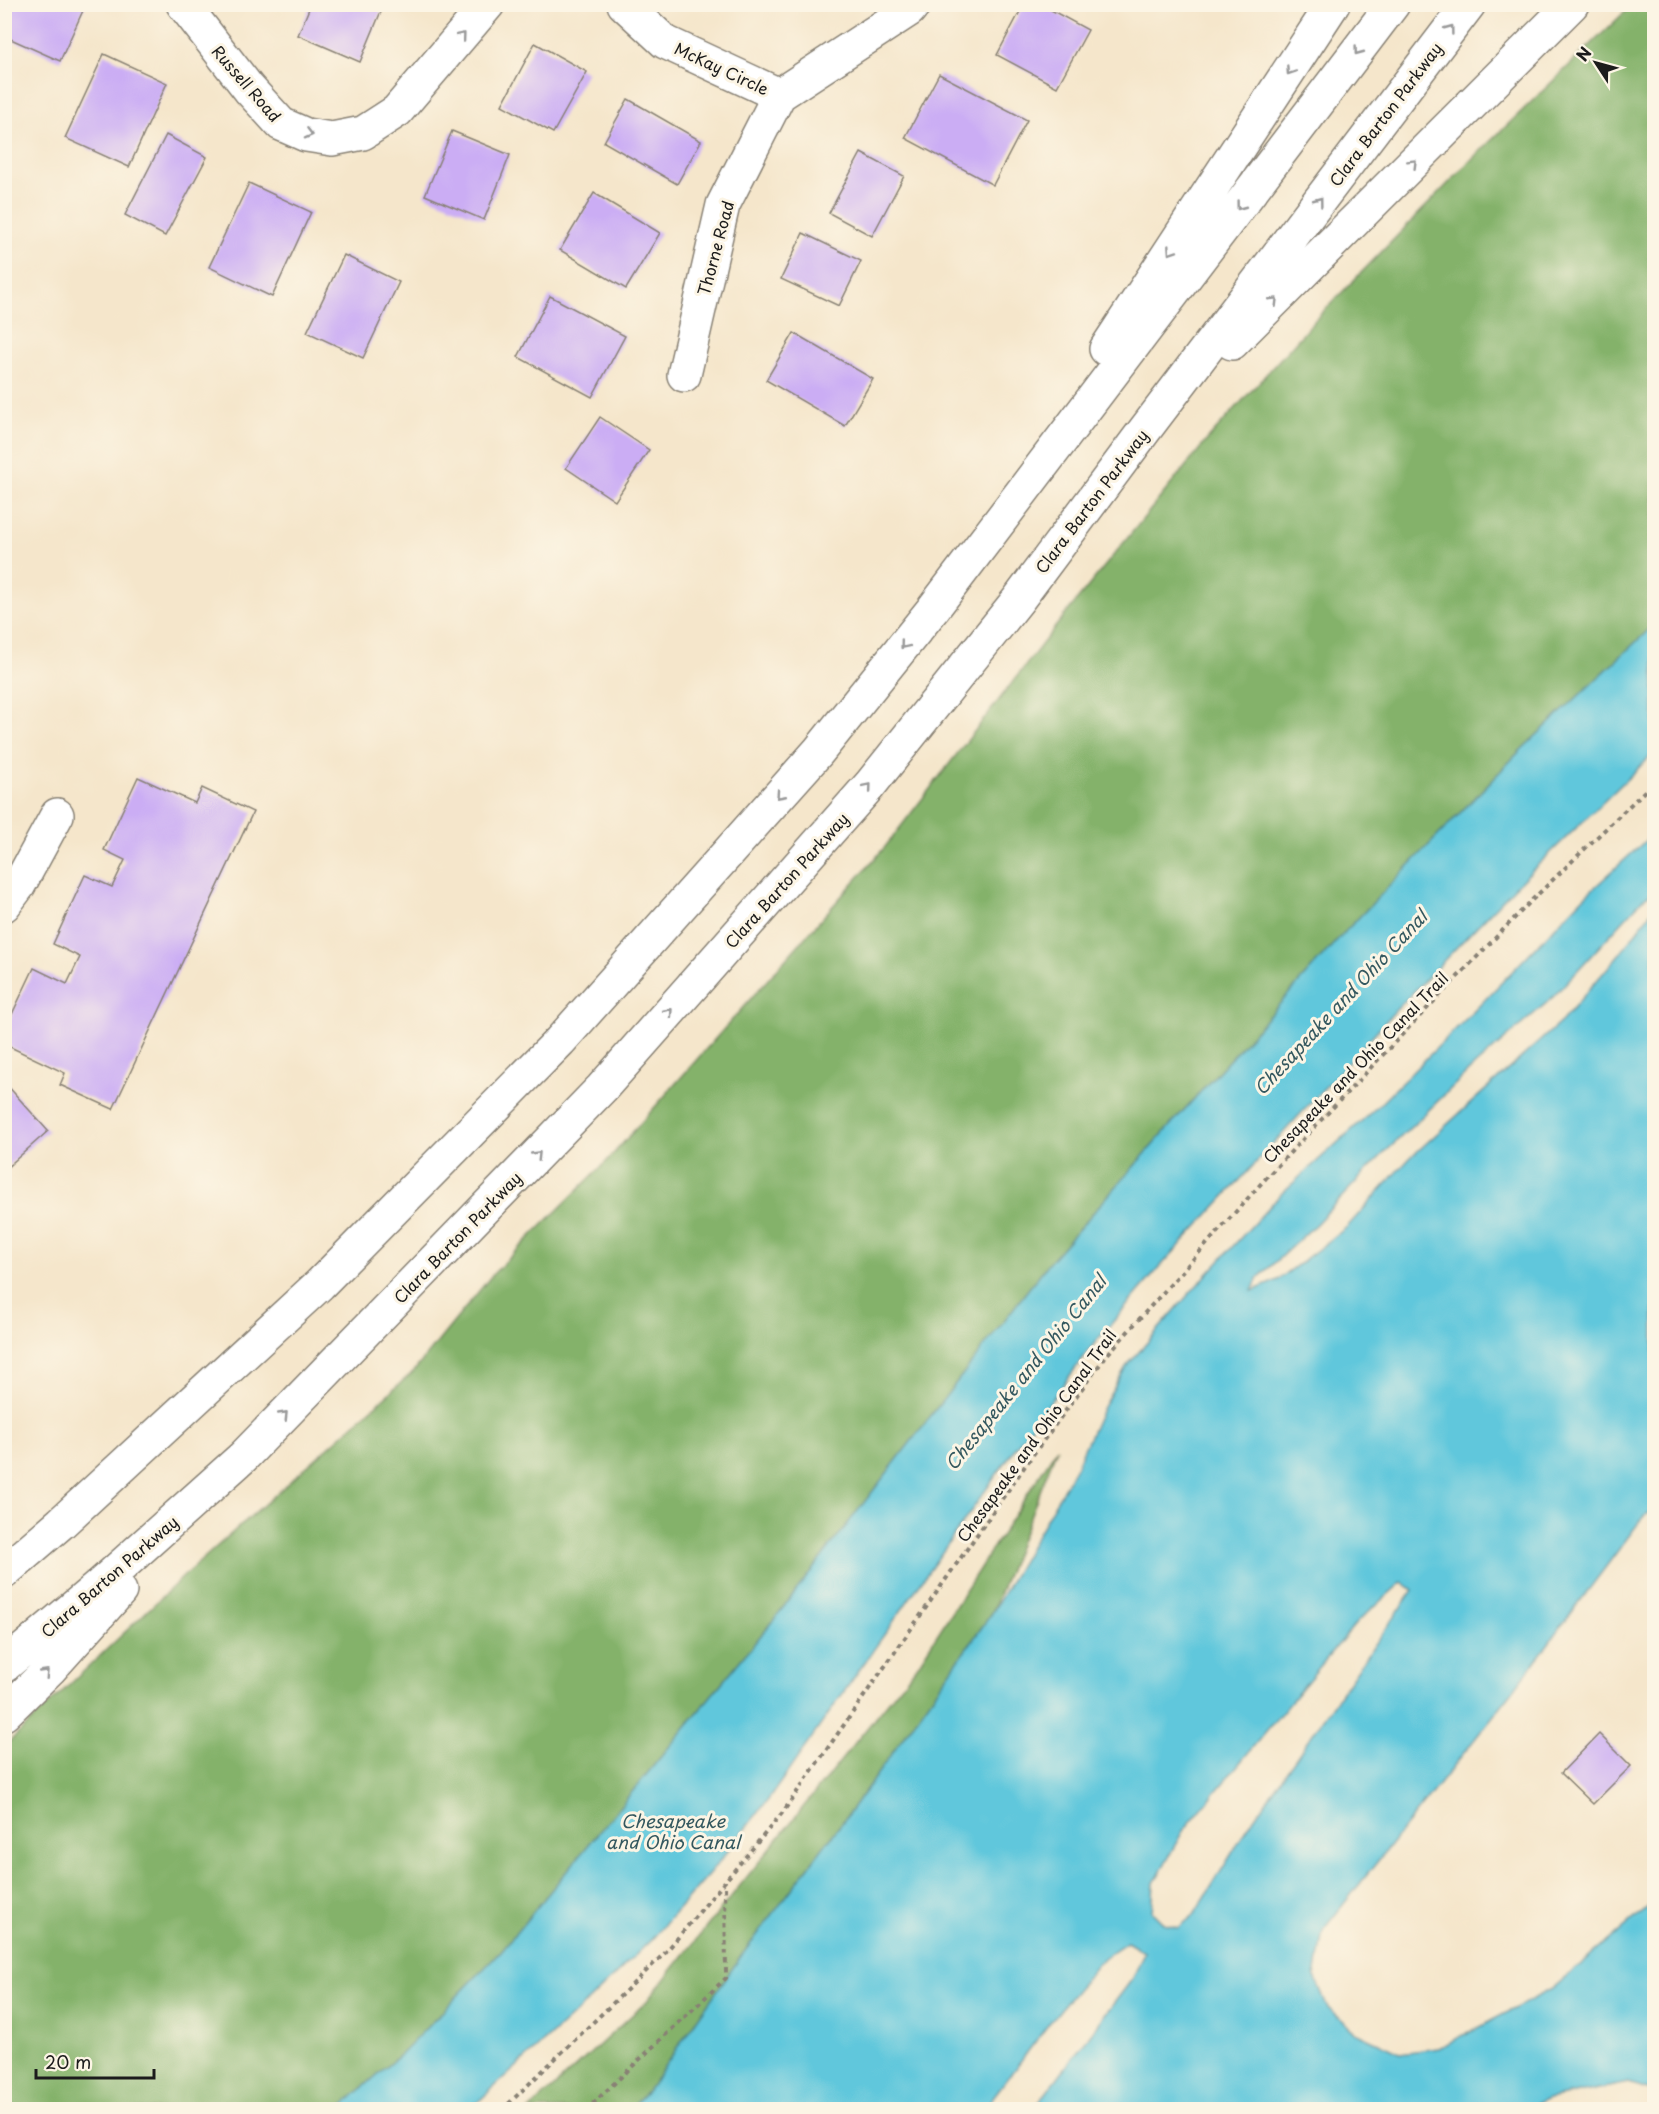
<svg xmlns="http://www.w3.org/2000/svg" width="1659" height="2114" font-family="'Playpen Sans',sans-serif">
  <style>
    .forest { fill: #84b26a; stroke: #506743; stroke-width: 1.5 }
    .water { fill: #60c7dc; stroke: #3e727c; stroke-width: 1.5; fill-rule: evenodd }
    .building { fill: #cbadf4 }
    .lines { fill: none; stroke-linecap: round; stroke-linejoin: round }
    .minor-casing { stroke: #888174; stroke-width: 36 }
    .primary-casing { stroke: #888174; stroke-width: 36 }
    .path { stroke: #888174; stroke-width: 4; stroke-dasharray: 4.5 4.5; stroke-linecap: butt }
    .minor { stroke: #fff; stroke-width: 33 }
    .primary { stroke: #fff; stroke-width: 33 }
    .oneway { stroke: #999 }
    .labels { text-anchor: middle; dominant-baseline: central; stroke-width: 6; stroke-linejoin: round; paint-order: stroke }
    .street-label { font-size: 16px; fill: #1c1c1c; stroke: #fcf5e5 }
    .water-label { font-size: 18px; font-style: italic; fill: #34585f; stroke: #fcf5e5 }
  </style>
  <rect width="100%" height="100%" fill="#fcf5e5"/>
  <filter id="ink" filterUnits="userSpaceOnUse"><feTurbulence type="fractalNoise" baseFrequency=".0167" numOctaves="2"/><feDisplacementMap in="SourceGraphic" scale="12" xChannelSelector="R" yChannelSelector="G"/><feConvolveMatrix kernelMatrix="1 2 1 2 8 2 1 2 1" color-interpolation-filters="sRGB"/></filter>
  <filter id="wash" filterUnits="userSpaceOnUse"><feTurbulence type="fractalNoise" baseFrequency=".008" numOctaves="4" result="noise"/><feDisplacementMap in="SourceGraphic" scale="24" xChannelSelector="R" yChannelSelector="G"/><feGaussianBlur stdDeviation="1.35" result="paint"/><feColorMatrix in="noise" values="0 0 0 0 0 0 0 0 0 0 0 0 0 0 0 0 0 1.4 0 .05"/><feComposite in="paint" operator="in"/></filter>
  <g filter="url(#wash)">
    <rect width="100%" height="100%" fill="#f5e6cb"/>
    <!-- forest -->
    <path class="forest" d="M1632 5H1654V625L1521 750 1339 938 1168 1128 1047 1265 776 1617 502 1950 404 2051 339 2109 5 2110V1746L187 1573 414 1371 492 1275 607 1161 885 847 1056 626 1207 440 1316 319 1473 158Z
      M1057 1448 992 1613 853 1808 739 1959 648 2090 630 2109 529 2110 646 2002 917 1666Z"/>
    <!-- water -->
    <path class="water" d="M1654 625V753L1515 887 1397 1009 1160 1267 1093 1345 1016 1447 768 1800 711 1872 651 1940 580 2009 470 2109H339L404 2051 502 1950 776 1617 1047 1265 1168 1128 1339 938 1521 750Z
      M1654 833V892L1644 898 1552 998 1472 1068 1374 1163 1316 1224 1258 1278 1252 1291 1278 1280 1347 1227 1410 1158 1562 1021 1622 951 1654 908V1509L1643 1517 1513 1691 1323 1930 1315 1977 1328 2008 1355 2032 1400 2053 1439 2048 1552 1989 1654 1902V2091L1629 2083 1548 2099 1524 2110 1034 2109 1133 1978 1144 1952 1127 1942 1103 1958 1051 2021 984 2109H630L648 2090 739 1959 853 1808 992 1613 1076 1467 1103 1407 1126 1367 1189 1294 1281 1194 1378 1106 1475 1010 1584 897ZM1402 1582 1413 1590 1250 1824 1194 1915 1178 1928 1164 1924 1152 1912 1154 1883 1183 1831 1357 1622Z"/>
    <g id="blocks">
      <!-- building -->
      <path class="building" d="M4 4H86L60 61 4 36Z
        M311 4H384L360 62 298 35Z
        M1024 4H1040L1088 30 1057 87 997 55Z
        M535 43 587 72 553 133 502 105Z
        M104 54 167 83 129 167 65 138Z
        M939 74 1027 120 993 185 905 138Z
        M628 99 701 141 677 184 604 142Z
        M452 131 510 155 484 220 425 195Z
        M166 135 207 157 165 236 125 215Z
        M861 153 904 176 872 236 829 213Z
        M249 183 311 212 272 297 209 267Z
        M594 193 660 233 626 289 560 250Z
        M803 233 861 261 839 306 781 279Z
        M344 255 399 282 363 358 307 332Z
        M550 296 625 336 592 397 518 357Z
        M794 333 873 379 845 426 766 380Z
        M600 417 649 450 615 501 566 468Z
        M138 777 195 803 202 788 253 812 113 1109 60 1085 65 1073 4 1044V1031L34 968 67 984 80 957 53 944 85 875 112 887 125 860 104 850Z
        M6 1084 48 1131 4 1170V1085Z
        M1599 1734 1631 1766 1593 1804 1561 1773Z"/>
    </g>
  </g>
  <g filter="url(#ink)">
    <use href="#blocks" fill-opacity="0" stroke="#888174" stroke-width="1.5"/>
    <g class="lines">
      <defs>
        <path id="minor" d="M183 4 249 89 281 124 306 135 332 139 363 133 397 111 488 4
          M624 4 665 42 779 95 909 10 914 4
          M684 375 723 205 779 95
          M4 905 19 885 57 815"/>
        <path id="primary" d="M1232 343 1572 4
          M1106 349 1333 4
          M4 1572 61 1523 320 1284 560 1041 818 752 933 609 1393 4
          M4 1666 100 1585 243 1457 602 1088 870 785 1018 600 1144 431 1469 4
          M4 1714 50 1669 120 1591"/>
      </defs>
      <!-- minor casing -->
      <use href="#minor" class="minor-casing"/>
      <!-- primary casing -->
      <use href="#primary" class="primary-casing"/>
      <!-- path -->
      <path class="path" d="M502 2110 665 1953 783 1812 1032 1456 1106 1356 1267 1177 1415 1021 1532 900 1654 782
        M586 2110 726 1978 725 1881"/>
      <!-- minor -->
      <use href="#minor" class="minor"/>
      <!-- primary -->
      <use href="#primary" class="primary"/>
    </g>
    <!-- one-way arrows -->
    <defs><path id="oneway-chevron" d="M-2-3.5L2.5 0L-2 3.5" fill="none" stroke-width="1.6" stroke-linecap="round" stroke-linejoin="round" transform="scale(1.5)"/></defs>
    <g class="oneway">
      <use href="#oneway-chevron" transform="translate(1450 29) rotate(-53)"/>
      <use href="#oneway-chevron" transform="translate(462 36) rotate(-50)"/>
      <use href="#oneway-chevron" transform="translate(1358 51) rotate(127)"/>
      <use href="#oneway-chevron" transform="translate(1290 71) rotate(124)"/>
      <use href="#oneway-chevron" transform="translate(309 134) rotate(14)"/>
      <use href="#oneway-chevron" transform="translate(1413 163) rotate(-45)"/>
      <use href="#oneway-chevron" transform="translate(1319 201) rotate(-53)"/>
      <use href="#oneway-chevron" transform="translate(1240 206) rotate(127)"/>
      <use href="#oneway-chevron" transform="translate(1171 251) rotate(124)"/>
      <use href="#oneway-chevron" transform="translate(1274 301) rotate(-45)"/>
      <use href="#oneway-chevron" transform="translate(904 645) rotate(129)"/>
      <use href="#oneway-chevron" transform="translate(868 787) rotate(-50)"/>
      <use href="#oneway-chevron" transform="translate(780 795) rotate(132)"/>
      <use href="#oneway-chevron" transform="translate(669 1012) rotate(-48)"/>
      <use href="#oneway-chevron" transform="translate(537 1155) rotate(-46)"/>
      <use href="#oneway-chevron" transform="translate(284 1415) rotate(-46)"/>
      <use href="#oneway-chevron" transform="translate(45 1673) rotate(-46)"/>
    </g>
  </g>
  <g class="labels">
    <!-- street labels -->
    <g class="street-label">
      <text transform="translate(722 68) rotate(25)">McKay Circle</text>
      <text transform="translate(247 83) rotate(49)">Russell Road</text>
      <text transform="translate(1385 114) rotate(-53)">Clara Barton Parkway</text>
      <text transform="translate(715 248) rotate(-75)">Thorne Road</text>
      <text transform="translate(1091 501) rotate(-53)">Clara Barton Parkway</text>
      <text transform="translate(786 880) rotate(-48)">Clara Barton Parkway</text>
      <text transform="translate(1355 1067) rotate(-46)">Chesapeake and Ohio Canal Trail</text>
      <text transform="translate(457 1237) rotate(-46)">Clara Barton Parkway</text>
      <text transform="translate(1036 1435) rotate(-54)">Chesapeake and Ohio Canal Trail</text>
      <text transform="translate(109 1576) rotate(-41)">Clara Barton Parkway</text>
    </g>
    <!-- water labels -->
    <g class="water-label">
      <text transform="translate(1340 1002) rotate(-47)">Chesapeake and Ohio Canal</text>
      <text transform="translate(1025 1372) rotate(-51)">Chesapeake and Ohio Canal</text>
      <text x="673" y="1820">Chesapeake<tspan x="673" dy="21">and Ohio Canal</tspan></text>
    </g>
  </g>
  <!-- margin -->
  <rect width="1659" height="2114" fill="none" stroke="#fcf5e5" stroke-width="24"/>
  <!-- north arrow -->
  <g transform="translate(1596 63) rotate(306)" stroke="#fcf5e5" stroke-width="4.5" paint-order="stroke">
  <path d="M0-4.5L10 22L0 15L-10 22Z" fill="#1c1c1c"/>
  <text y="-9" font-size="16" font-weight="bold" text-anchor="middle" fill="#1c1c1c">N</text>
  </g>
  <!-- scale -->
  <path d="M36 2069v9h118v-9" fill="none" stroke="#1c1c1c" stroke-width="3"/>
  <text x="45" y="2069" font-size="18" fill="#1c1c1c" stroke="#fcf5e5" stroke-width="4.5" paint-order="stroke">20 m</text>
</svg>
